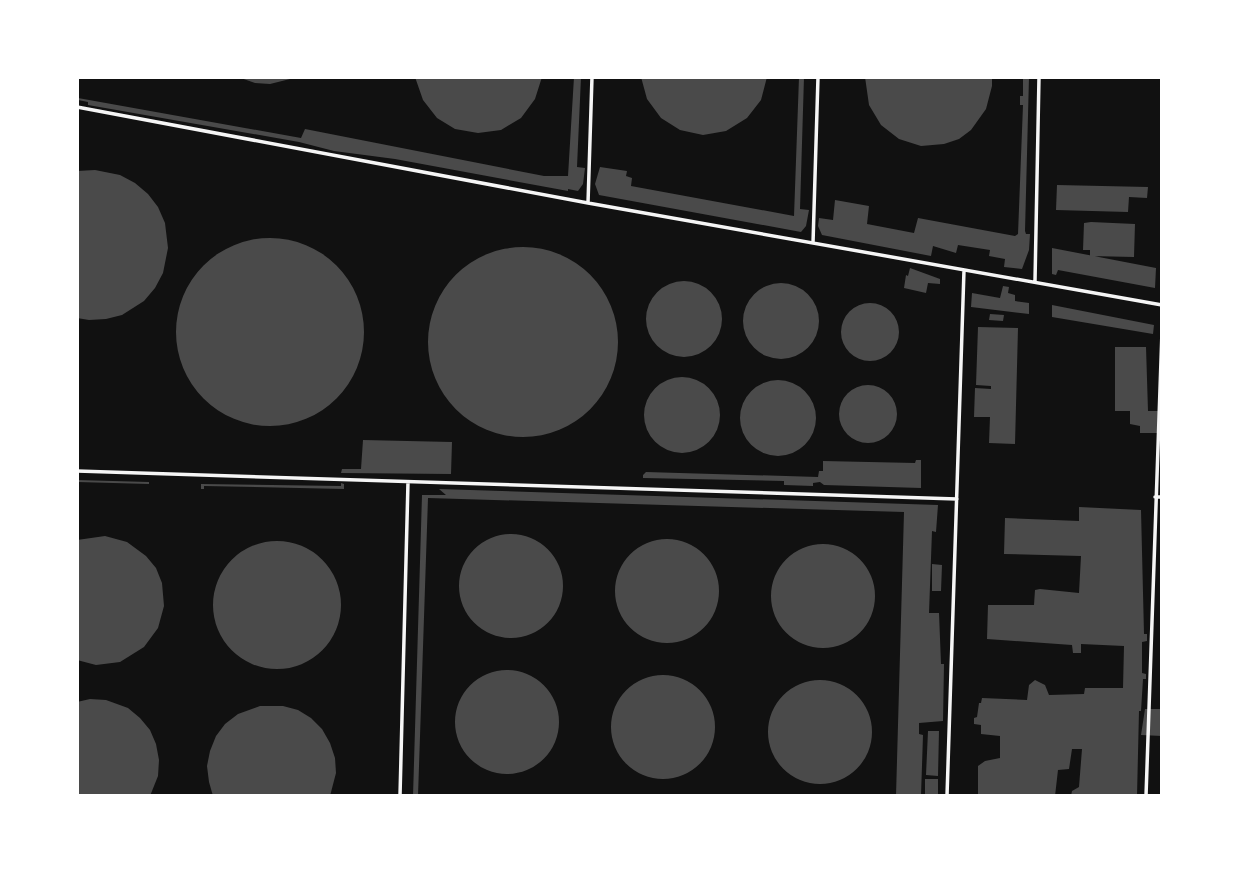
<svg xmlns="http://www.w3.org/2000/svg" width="1239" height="873" font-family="Montserrat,sans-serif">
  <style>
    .building { fill: #4a4a4a }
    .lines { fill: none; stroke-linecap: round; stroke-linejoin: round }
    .service { stroke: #f5f5f5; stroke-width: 3.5 }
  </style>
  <rect width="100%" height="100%" fill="#111"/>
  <!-- building -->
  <path class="building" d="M238 77H298L270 84 255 83Z
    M415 77H542L535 99 521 118 501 130 478 133 455 129 437 118 423 100Z
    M574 77H581L577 167 585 168 583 184 578 191 568 189V191L395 159 334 151 299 142 88 105V102L78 100V98L301 138 305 129 544 176H568Z
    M641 77H767L761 100 747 118 726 131 703 135 680 130 661 118 647 99Z
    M799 77H804L800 209 809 210 806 226 801 232 599 195 595 184 600 167 627 171 626 176 632 178 631 186 794 216Z
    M865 77H992V86L986 109 971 130 959 139 944 144 921 146 899 139 881 125 869 105Z
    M1023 77H1029L1025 231 1026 234H1030L1029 250 1022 269 1004 267 1005 259 989 256 990 250 958 245 956 253 933 246 931 256 822 235 818 226 819 218 833 220 835 200 869 206 867 224 914 233 918 218 1015 236 1018 234 1023 105H1020V96H1023Z
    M95 170 120 175 135 183 148 194 158 207 165 223 168 248 163 273 155 288 144 301 122 315 106 319 89 320 77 318V171Z
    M1057 185 1148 187 1147 198 1129 197 1128 212 1056 210Z
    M1091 222 1135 224 1134 257 1090 256V250H1083L1084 223Z
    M176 332a94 94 0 1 1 188 0a94 94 0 1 1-188 0Z
    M428 342a95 95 0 1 1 190 0a95 95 0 1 1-190 0Z
    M1052 248 1156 268 1155 288 1058 270 1056 275 1052 274Z
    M910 268 940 279V284L928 283 926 293 904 288 906 275 908 276Z
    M646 319a38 38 0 1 1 76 0a38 38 0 1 1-76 0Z
    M743 321a38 38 0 1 1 76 0a38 38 0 1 1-76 0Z
    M1003 286 1009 287 1008 293 1015 295V301L1029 303V314L971 307 972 293 1000 298Z
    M841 332a29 29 0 1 1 58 0a29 29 0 1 1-58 0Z
    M1052 305 1154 325 1153 334 1052 317Z
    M990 314 1004 315 1003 321 989 320Z
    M978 327 1018 328 1015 444 989 443 990 417H974L975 388 991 389V386L976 385Z
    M1115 347H1146L1148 411H1162V433H1140V426L1130 424V411H1115Z
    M644 415a38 38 0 1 1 76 0a38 38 0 1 1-76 0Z
    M740 418a38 38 0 1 1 76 0a38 38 0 1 1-76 0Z
    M839 414a29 29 0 1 1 58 0a29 29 0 1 1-58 0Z
    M363 440 452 442 451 474 341 473 342 469H361Z
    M916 460H921V488L824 485 820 482 813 483V486L784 485V481L643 478V475L646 472 818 477 819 471H823V461L915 463Z
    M77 480 149 482V484L77 482Z
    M341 483 344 484V489L204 486V489H201V484L341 486Z
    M439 489 938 505 936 532 932 531 929 613H939L941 664H944L943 721 919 723V734L923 735 921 796H896L904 512 428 498 418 796H413L422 495H446Z
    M1079 507 1141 510 1144 634H1147V641L1142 642V673L1146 674V679H1143L1141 711H1139L1137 796H1071L1072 791 1079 787 1082 749H1072L1069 769 1058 770 1055 796H978V766L985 761 1000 758V736L981 734V725L974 724V718L977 717 979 703H981L982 698 1027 700 1029 685 1035 680 1045 685 1049 695 1084 694 1085 688H1123L1124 646 1081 644V653H1073L1072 645 987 639 988 605H1034L1035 590 1040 589 1079 593 1081 556 1004 554 1005 518 1079 521Z
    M459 586a52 52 0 1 1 104 0a52 52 0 1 1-104 0Z
    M105 536 127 542 146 556 156 568 162 583 164 606 158 628 144 647 120 662 96 665 77 660V540Z
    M615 591a52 52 0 1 1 104 0a52 52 0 1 1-104 0Z
    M213 605a64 64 0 1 1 128 0a64 64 0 1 1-128 0Z
    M771 596a52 52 0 1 1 104 0a52 52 0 1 1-104 0Z
    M932 564 942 565 941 591H932Z
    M455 722a52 52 0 1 1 104 0a52 52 0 1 1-104 0Z
    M611 727a52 52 0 1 1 104 0a52 52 0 1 1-104 0Z
    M768 732a52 52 0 1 1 104 0a52 52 0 1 1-104 0Z
    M90 699 106 700 128 708 140 718 150 730 156 744 159 760 158 776 150 796H77V702Z
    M260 706H283L298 710 311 718 322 729 330 743 335 758 336 773 330 796H213L209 782 207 766 210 751 216 736 225 724 238 714Z
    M1145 709H1162V736L1141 735Z
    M928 731H939L938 776 926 775Z
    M925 779H938V796H925Z"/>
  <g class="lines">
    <!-- service -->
    <path class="service" d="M77 107 588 203 1162 305
      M588 203 592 77
      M813 243 818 77
      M1035 281 1039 77
      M77 471 957 499
      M1155 497H1162
      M400 796 408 482
      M947 796 964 270
      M1146 796 1162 331"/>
  </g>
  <!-- border -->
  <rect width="1239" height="873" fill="none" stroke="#ffffff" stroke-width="158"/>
</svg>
